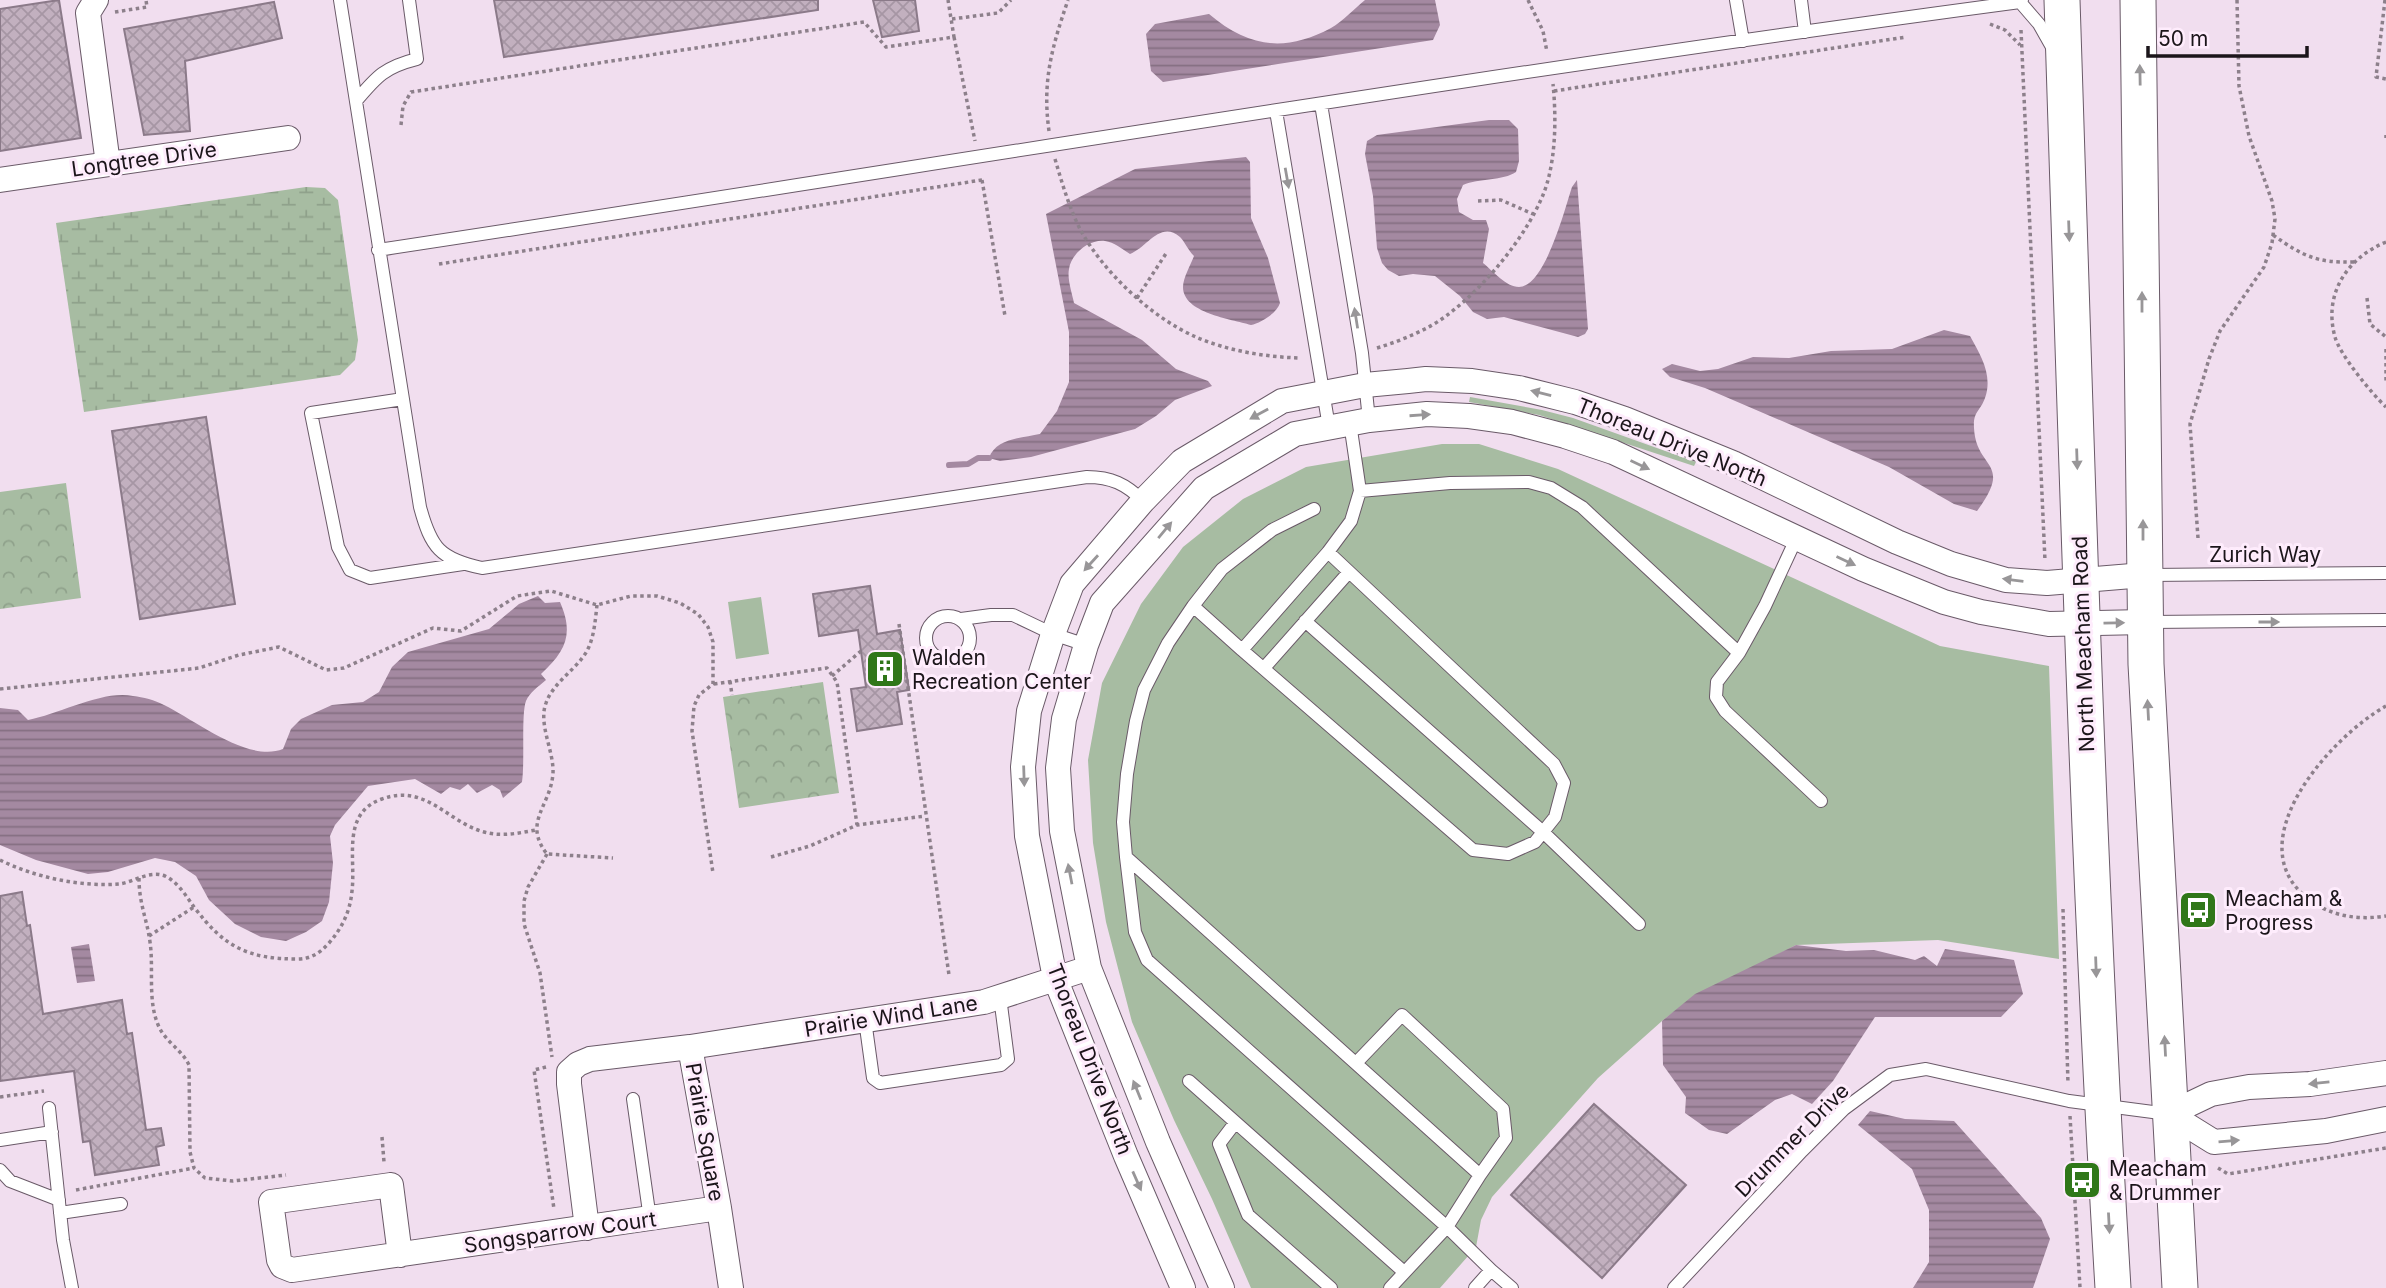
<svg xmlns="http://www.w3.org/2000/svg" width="2386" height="1288" font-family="Inter,sans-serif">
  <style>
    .green { fill: #a7bca2 }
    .wetland { fill: url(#wetland-marsh) }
    .park { fill: url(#park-crowns) }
    .water { fill: url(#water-rules) }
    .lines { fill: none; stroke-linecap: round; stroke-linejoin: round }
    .stream { stroke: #a489a1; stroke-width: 6 }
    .building { fill: url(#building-cross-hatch); stroke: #8b7a89; stroke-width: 2 }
    .service-casing { stroke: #6a5a68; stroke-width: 14 }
    .minor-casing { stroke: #6a5a68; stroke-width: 26 }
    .secondary-casing { stroke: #6a5a68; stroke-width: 37 }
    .path { stroke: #8d808b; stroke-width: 3.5; stroke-dasharray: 3.5 3.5; stroke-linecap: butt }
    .service { stroke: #fff; stroke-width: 12 }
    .minor { stroke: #fff; stroke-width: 24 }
    .secondary { stroke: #fff; stroke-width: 35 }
    .oneway { fill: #989698 }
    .labels { text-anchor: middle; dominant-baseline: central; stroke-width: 6; stroke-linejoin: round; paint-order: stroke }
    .street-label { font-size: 21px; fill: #1b151a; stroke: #feecfc }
    .poi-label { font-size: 21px; fill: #1b151a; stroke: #feecfc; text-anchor: start }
  </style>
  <defs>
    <pattern id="wetland-marsh" width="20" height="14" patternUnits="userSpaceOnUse" patternTransform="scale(1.75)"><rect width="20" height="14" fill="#a7bca2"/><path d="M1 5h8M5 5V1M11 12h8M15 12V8" fill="none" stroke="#8fa18b"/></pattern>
    <pattern id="park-crowns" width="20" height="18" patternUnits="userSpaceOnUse" patternTransform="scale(1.75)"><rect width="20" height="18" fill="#a7bca2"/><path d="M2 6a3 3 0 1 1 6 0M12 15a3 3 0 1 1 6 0" fill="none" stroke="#8fa18b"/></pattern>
    <pattern id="water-rules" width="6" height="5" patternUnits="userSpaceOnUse" patternTransform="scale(1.75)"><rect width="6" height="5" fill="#a489a1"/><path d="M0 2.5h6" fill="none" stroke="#856f82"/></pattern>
    <pattern id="building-cross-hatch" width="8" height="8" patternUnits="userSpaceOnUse" patternTransform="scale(1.75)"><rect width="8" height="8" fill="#c2b0bf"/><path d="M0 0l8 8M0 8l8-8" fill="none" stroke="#a696a4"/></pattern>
  </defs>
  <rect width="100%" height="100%" fill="#f1deef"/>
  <!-- green -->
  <path class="green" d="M1470 397 1542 410 1573 418 1696 462 1694 466 1539 415 1469 402Z
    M1442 444H1479L1558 469 1940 646 2049 666 2059 959 1938 940 1796 945 1688 1001 1662 1021 1598 1078 1492 1197 1481 1220 1476 1247 1440 1288H1251L1212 1199 1174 1120 1132 1022 1106 922 1093 843 1088 760 1102 683 1141 604 1183 547 1243 499 1306 467Z
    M761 597 769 654 736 659 728 602Z"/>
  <!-- wetland -->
  <path class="wetland" d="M306 187 325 188 338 200 358 340 355 360 340 375 84 412 56 223Z"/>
  <!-- park -->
  <path class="park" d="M66 483 81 598 0 609V492Z
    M823 682 839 793 739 808 723 697Z"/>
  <!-- water -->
  <path class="water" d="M1365 0H1435L1440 25 1433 40 1163 82 1151 71 1146 34 1155 24 1209 14C1248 47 1284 53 1331 28 1343 21 1354 9 1365 0Z
    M1489 120H1509L1518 129 1519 161 1516 172C1503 181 1479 178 1463 185L1457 199 1459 212 1473 220H1486L1489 229 1483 263C1493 271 1506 287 1519 287 1545 287 1565 208 1572 187L1577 180 1588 329 1585 334 1578 337 1504 317 1487 319 1473 312 1460 296 1435 276 1413 274 1399 276 1388 270 1382 263 1377 248 1373 196 1365 154 1367 141 1377 135Z
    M1246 157 1250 162 1251 218 1268 258 1280 303C1277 313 1261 323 1251 325 1231 319 1183 313 1183 287 1183 278 1191 264 1194 256 1188 250 1185 242 1180 237 1160 220 1147 248 1130 254 1122 249 1114 242 1105 241 1089 239 1071 254 1069 269 1067 279 1072 293 1074 303L1142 340 1176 369 1208 381 1212 386 1175 400 1156 416 1135 429 1031 457 1000 461 989 458C996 438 1022 438 1040 434L1057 411 1069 382V332L1046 214 1135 169Z
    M1944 330 1970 336C1981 356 1993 375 1985 398 1980 412 1973 411 1974 428 1976 470 2014 461 1977 511L1954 504 1889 467 1705 388 1670 377 1662 369 1672 364 1700 371 1718 369 1753 357 1789 358 1831 351 1892 349Z
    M538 596 545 603 560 602C574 634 566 651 541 674L546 680C538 687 530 692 526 701 521 714 525 762 522 782L503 798 500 790 492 785 477 793 468 784 460 790 450 787 441 794 415 779 368 786 335 825 330 836 333 863 329 902 322 921 306 932 286 941 261 937 235 924 209 900 196 876 175 862 155 858 108 872 88 874 36 860 0 845V708L18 710 28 720C60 714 102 690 133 696 143 697 155 700 164 705 195 720 248 763 283 749L291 729 301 719 332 705 363 702 379 692 392 667 408 652 489 629 519 604Z
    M89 944 95 981 77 983 71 947Z
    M1796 945 1846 951 1874 950 1915 960 1924 956 1937 966 1945 949 2014 960 2023 994 2001 1017H1875L1833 1081 1812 1104 1792 1094 1775 1100 1727 1134 1709 1130 1685 1113 1686 1097 1663 1065 1662 1021 1695 994Z
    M1870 1111 1905 1119 1954 1121 2041 1218 2050 1239 2033 1288H1913L1929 1262V1210L1912 1169 1858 1125Z"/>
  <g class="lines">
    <!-- stream -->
    <path class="stream" d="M949 465 968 464 978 458H989"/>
  </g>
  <!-- building -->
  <path class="building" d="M59 0 81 138 0 151V9Z
    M494 0H818V10L504 57Z
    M873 0H915L919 31 882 37Z
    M274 2 282 38 185 61 190 131 144 135 124 29Z
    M206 417 235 604 140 619 112 431Z
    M870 586 877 634 900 630 909 690 897 692 902 724 857 731 851 689 866 687 858 630 819 636 813 594Z
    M22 892 27 926 30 925 43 1014 122 1000 127 1034 132 1033 146 1130 161 1128 164 1145 156 1147 159 1165 95 1175 90 1141 83 1142 74 1071 0 1081V896Z
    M1594 1104 1686 1185 1602 1278 1511 1195Z"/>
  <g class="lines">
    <defs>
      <path id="service" d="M340 0 420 507C431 548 440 559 482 568L1087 477C1111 477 1126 484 1143 501
        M1736 0 1743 41
        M1801 0 1805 32
        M2020 2 2039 24 2052 47
        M356 101C377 76 385 67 417 59L409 0
        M1321 104 1362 353 1369 420
        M1276 111 1329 427
        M378 250C925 167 1471 75 2020 2L2022 0
        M403 399 311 413 338 547 350 570 370 578 463 564
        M1360 491 1450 483 1529 482 1551 488 1582 507 1739 653 1717 682 1716 697 1725 711 1821 801
        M1314 509 1272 530 1222 569 1193 606 1242 650 1328 552 1351 521 1360 491 1350 423
        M2148 575 2386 573
        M1193 606 1168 643 1144 690 1136 721 1127 774 1123 822 1126 857 1135 932 1147 960 1447 1227 1491 1270
        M926 638a22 22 0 1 1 44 0a22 22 0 1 1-44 0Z
        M961 619 991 615H1013L1053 634 1086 645
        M1305 621 1543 832 1639 924
        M2149 622 2386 620
        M1242 650 1473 850 1508 854 1535 842 1555 817 1564 783 1554 764 1328 552
        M1739 653 1765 606 1797 537
        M1264 668 1349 572
        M1126 857 1480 1175 1447 1227 1390 1288
        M865 1020 873 1078 880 1083 1001 1065 1008 1059 1000 997
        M1356 1063 1402 1015 1503 1109 1506 1138 1480 1175
        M1189 1081 1404 1272
        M633 1099 650 1219
        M49 1108 63 1240 72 1288
        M1235 1123 1219 1144 1248 1215 1331 1288
        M0 1140 52 1132
        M0 1170 10 1181 59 1200
        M60 1213 121 1204
        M1475 1288 1491 1270 1512 1288
        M1674 1288 1802 1151 1844 1109 1890 1075 1926 1069 2069 1101 2168 1114"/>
      <path id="minor" d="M96 0 88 13 108 164
        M0 180 288 138
        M690 1047 719 1208 731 1288
        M2169 1114 2214 1142 2326 1131 2386 1119
        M2169 1114 2211 1094 2249 1087 2310 1084 2386 1073
        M587 1228 569 1084V1072L578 1064 590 1059 690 1047 984 1002 1089 968
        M400 1255 391 1185 271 1202 279 1260 282 1266 292 1270 719 1208
        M1183 1288 1126 1156 1055 978 1027 836 1023 767 1029 711 1053 634 1072 584 1143 501 1182 461 1282 401 1365 385 1408 381 1426 379 1472 381 1519 388 1575 402 1625 419 1733 463 1897 542 1951 564 2006 580 2047 583 2144 575
        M1222 1288 1158 1142 1089 968 1062 831 1058 768 1064 719 1086 645 1102 603 1204 488 1295 434 1369 420 1427 414 1469 416 1512 422 1565 436 1613 452 1863 569 1944 602 1981 612 2049 624 2145 622"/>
      <path id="secondary" d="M2062 0C2076 429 2087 859 2113 1288
        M2138 0 2146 664 2180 1288"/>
    </defs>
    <!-- service casing -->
    <use href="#service" class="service-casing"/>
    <!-- minor casing -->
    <use href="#minor" class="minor-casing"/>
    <!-- secondary casing -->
    <use href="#secondary" class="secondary-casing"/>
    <!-- path -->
    <path class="path" d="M1528 0 1543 31 1547 52
      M2385 0 2376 77 2386 79
      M115 12 147 7 146 0
      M952 19 998 13 1011 0
      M1990 24 2005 30 2020 45
      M2021 30 2045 561
      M954 37 975 141
      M1554 91 1906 37
      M401 125 403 106 411 92 864 22 886 47 954 37 948 0
      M1049 131C1042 81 1052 47 1068 0
      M2386 135V138
      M1055 159C1062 183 1069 207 1080 229 1103 272 1152 318 1196 337 1228 351 1266 357 1300 358
      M982 180 1005 316
      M1478 201 1501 200 1533 214
      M2273 235C2303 256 2316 263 2354 262
      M2386 242C2347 258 2323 294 2335 337 2340 355 2372 394 2386 407
      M439 264 982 180
      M1137 298 1167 252
      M2367 298 2370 324 2386 337
      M1377 348C1394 343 1411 336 1427 328 1473 304 1535 230 1548 180 1556 150 1556 114 1553 84
      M2386 349V384
      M2198 538 2190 424 2209 359 2220 331 2264 267 2272 243 2275 219 2272 201 2249 136 2239 86 2237 0
      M597 605C595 622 594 643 583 657 572 672 552 685 546 703 538 724 554 751 553 773 551 806 522 822 547 854L613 858
      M899 624 949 975
      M832 676 861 651
      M730 681 732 695
      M714 684 827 668 837 682 857 825
      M0 689 199 668 239 655 279 647 326 670 344 668 433 628 461 631 517 596 551 591 597 605 631 596H657L680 603 698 614 708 627 713 642V684L699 695 694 706 692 731 713 873
      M2386 706C2329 738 2231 848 2314 903 2335 917 2361 920 2386 916
      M547 854 528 887 524 901V924L540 973 552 1057
      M771 857 810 846 857 825 925 816
      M0 860C34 877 80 887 119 884 134 882 149 870 165 876 178 882 186 896 194 907 224 947 248 959 297 959 311 959 320 953 329 943 342 928 350 912 352 891 356 858 341 813 382 799 426 783 447 822 484 832 502 837 519 833 536 830
      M139 878C139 904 147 919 150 942 154 969 147 1001 159 1027 166 1042 182 1050 189 1065L190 1152 194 1168 205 1178 233 1181 286 1175
      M2063 909 2068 1084
      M149 936 194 907
      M546 1067 534 1070 554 1209
      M0 1097 44 1091
      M2070 1116 2080 1288
      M382 1137 384 1162
      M2218 1168 2228 1174 2386 1148
      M76 1190 194 1168"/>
    <!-- service -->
    <use href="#service" class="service"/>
    <!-- minor -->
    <use href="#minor" class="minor"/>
    <!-- secondary -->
    <use href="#secondary" class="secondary"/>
  </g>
  <!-- one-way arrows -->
  <defs><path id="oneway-solid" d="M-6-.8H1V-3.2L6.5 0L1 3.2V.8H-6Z" transform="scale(1.75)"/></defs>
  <g class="oneway">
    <use href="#oneway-solid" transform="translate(2140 75) rotate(-91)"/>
    <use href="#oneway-solid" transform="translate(1287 178) rotate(80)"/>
    <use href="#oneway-solid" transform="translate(2069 231) rotate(88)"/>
    <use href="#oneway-solid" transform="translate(2142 302) rotate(-90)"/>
    <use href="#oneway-solid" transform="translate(1356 318) rotate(-99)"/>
    <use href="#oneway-solid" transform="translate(1541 393) rotate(-166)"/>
    <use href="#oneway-solid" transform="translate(1259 414) rotate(151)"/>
    <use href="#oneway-solid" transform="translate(1420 415) rotate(-4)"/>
    <use href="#oneway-solid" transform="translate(2077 459) rotate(88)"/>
    <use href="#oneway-solid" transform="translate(1640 465) rotate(25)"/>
    <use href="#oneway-solid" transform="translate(1165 530) rotate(-50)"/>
    <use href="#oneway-solid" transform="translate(2143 530) rotate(-90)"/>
    <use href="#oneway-solid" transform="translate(1846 561) rotate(25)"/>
    <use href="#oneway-solid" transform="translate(1091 563) rotate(132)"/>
    <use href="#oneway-solid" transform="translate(2013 580) rotate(-173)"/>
    <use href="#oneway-solid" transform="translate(2269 622)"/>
    <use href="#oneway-solid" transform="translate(2114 623) rotate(-1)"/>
    <use href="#oneway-solid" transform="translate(2148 710) rotate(-93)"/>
    <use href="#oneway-solid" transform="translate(1024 776) rotate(88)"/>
    <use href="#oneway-solid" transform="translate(1070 874) rotate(-101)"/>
    <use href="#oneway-solid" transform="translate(2096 967) rotate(88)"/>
    <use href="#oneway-solid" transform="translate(2165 1046) rotate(-93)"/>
    <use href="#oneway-solid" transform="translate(2319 1083) rotate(174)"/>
    <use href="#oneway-solid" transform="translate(1137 1090) rotate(-112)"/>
    <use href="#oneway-solid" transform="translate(2229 1141) rotate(-5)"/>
    <use href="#oneway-solid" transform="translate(1137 1181) rotate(66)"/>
    <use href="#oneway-solid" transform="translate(2109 1223) rotate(87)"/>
  </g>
  <!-- icons -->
  <defs>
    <symbol id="building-square" viewBox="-11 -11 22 22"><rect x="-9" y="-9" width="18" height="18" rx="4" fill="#307719" stroke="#feecfc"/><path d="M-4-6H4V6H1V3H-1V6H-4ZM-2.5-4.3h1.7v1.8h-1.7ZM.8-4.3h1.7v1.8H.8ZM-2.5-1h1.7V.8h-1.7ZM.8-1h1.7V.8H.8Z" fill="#fff"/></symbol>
    <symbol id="bus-square" viewBox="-11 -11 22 22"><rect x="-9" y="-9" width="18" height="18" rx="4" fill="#307719" stroke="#feecfc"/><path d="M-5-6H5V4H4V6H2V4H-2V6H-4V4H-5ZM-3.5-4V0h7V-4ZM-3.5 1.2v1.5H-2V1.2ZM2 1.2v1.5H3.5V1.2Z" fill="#fff"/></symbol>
  </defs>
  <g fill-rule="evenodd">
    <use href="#building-square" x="863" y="647" width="44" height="44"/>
    <use href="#bus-square" x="2176" y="888" width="44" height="44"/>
    <use href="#bus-square" x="2060" y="1158" width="44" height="44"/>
  </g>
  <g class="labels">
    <!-- street labels -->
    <g class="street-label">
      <text transform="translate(144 159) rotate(-8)">Longtree Drive</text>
      <text transform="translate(1672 442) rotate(22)">Thoreau Drive North</text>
      <text x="2265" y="554">Zurich Way</text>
      <text transform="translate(2083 644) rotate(-92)">North Meacham Road</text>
      <text transform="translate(891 1016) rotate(-9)">Prairie Wind Lane</text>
      <text transform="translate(1090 1059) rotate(69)">Thoreau Drive North</text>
      <text transform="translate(705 1132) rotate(80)">Prairie Square</text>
      <text transform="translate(1792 1140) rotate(-45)">Drummer Drive</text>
      <text transform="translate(560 1232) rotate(-8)">Songsparrow Court</text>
    </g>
    <!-- poi labels -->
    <g class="poi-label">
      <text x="912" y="657">Walden<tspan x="912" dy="24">Recreation Center</tspan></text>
      <text x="2225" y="898">Meacham &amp;<tspan x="2225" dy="24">Progress</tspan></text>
      <text x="2109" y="1168">Meacham<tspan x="2109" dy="24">&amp; Drummer</tspan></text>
    </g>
  </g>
  <!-- scale -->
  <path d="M2148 46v10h159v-10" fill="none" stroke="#1b151a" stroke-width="3.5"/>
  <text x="2158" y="46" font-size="21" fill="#1b151a" stroke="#feecfc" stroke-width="5" paint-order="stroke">50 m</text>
</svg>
